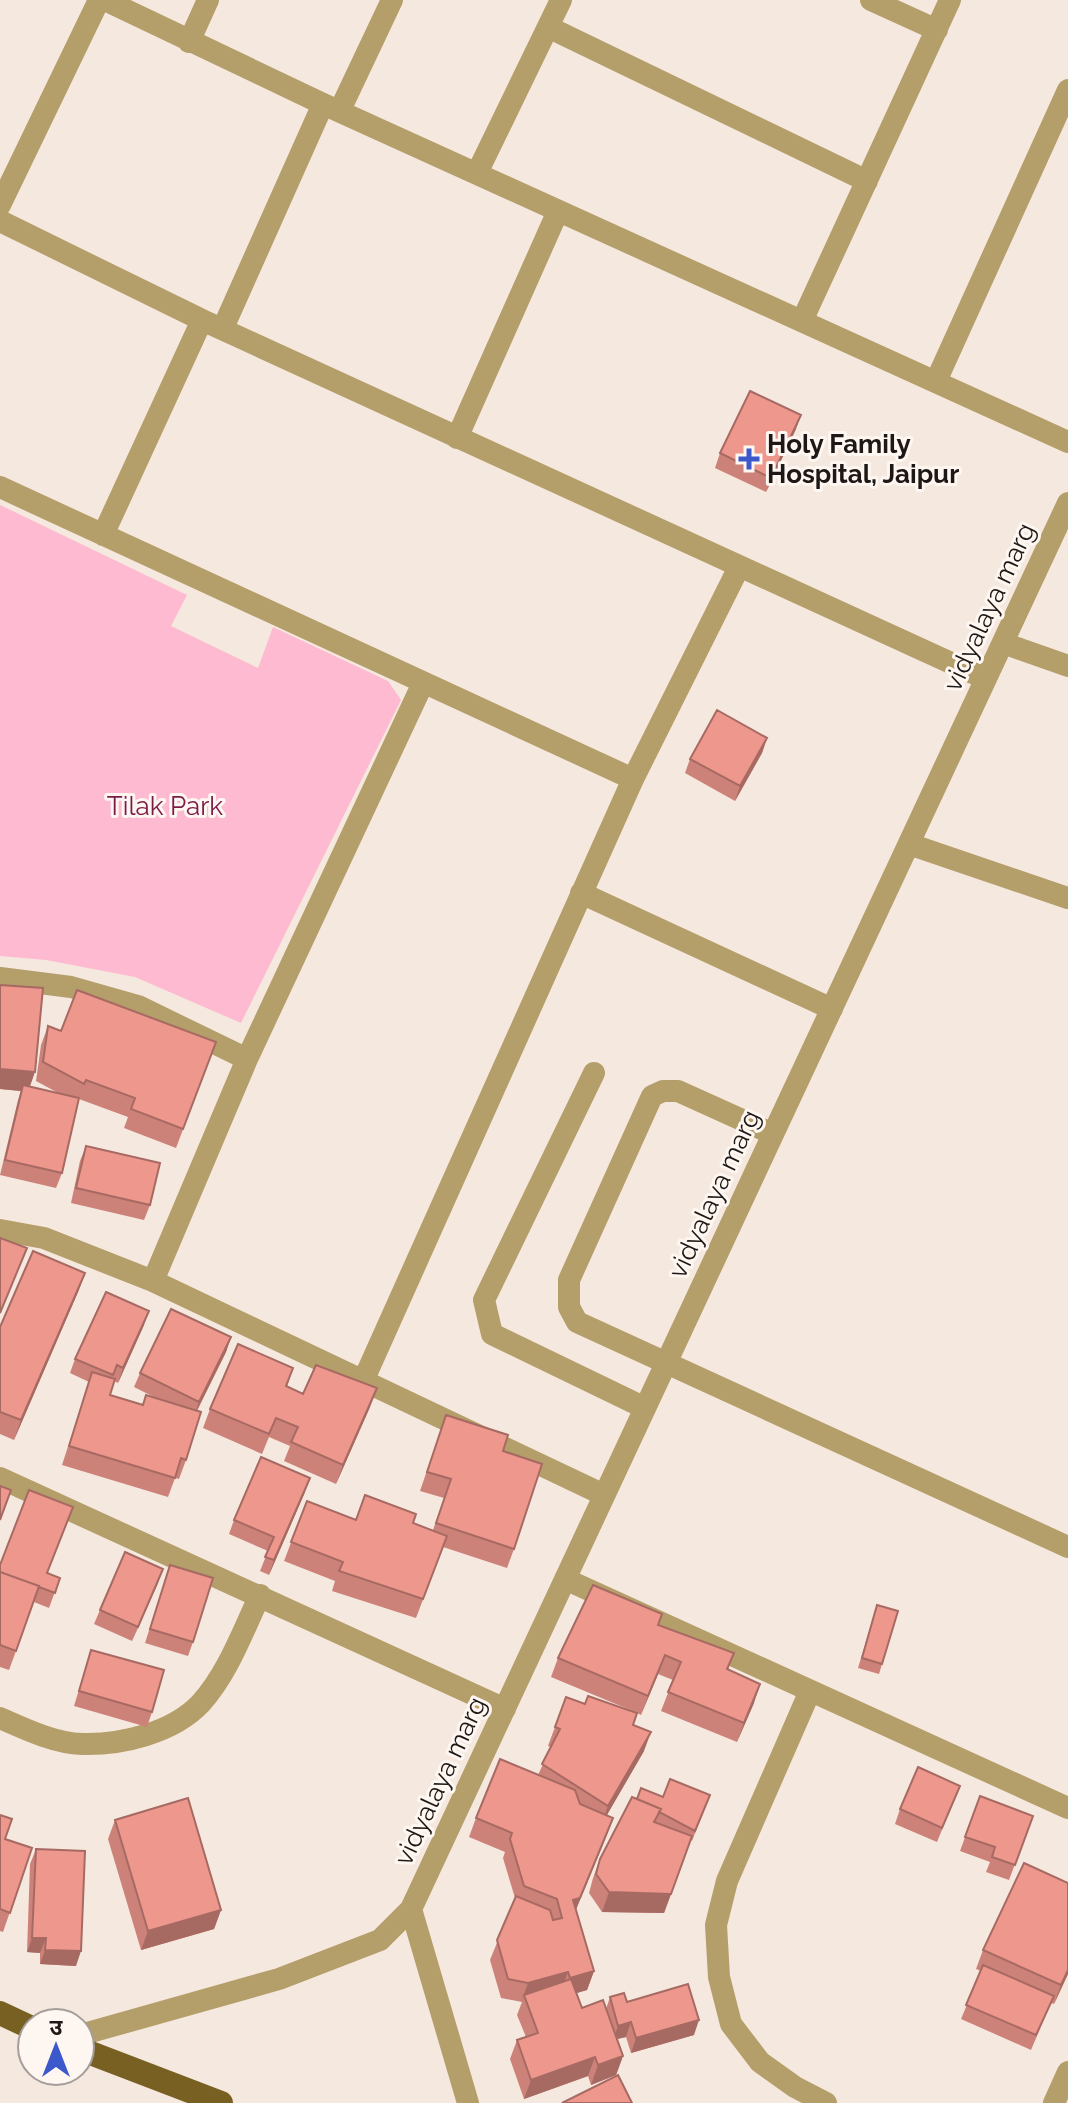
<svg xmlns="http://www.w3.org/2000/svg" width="1068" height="2103" font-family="Raleway,'Noto Sans Devanagari',sans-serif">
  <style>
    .green { fill: #fdbad0 }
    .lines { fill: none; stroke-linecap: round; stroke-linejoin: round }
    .minor { stroke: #b49e69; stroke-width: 22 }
    .major { stroke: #785f22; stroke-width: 24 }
    .wall { fill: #cd8279 }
    .shaded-wall { fill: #a76a63 }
    .building { fill: #ee978d; stroke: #a76a63; stroke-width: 2 }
    .poi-dot { fill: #3c59cb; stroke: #fef6f1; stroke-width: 3 }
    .labels { text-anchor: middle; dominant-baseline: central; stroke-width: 6; stroke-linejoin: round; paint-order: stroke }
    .poi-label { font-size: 26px; font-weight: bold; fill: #1d1815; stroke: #fef6f1; text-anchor: start }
    .street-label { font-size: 26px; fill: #1d1815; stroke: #fef6f1 }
    .park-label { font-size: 26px; fill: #7b1a47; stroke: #fef6f1 }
  </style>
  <rect width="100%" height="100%" fill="#f5e8df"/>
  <!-- green -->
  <path class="green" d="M0 505 187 595 171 626 258 668 273 627 388 681 401 700 241 1023 135 977 46 960 0 956Z"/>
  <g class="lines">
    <!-- minor -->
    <path class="minor" d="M105 0 323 104 1068 442
      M871 0 937 30
      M548 27 867 181
      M189 42 208 0
      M340 110 392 0
      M478 171 561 0
      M0 205 99 0
      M0 221 202 320 986 679
      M802 321 950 0
      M223 328 323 104
      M937 379 1068 90
      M457 438 558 211
      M0 487 633 779
      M103 535 202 320
      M1003 643 1068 666
      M909 844 1068 898
      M581 893 832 1009
      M0 978 71 987 138 1006 247 1059
      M594 1073 484 1300 492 1334 645 1408
      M773 1134 678 1091H663L652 1096 569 1280V1307L577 1322 1068 1547
      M0 1230 44 1238 153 1281 604 1495
      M153 1281 247 1059 423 683
      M364 1379 633 779 739 567
      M0 1478 505 1709
      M565 1579 1068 1808
      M810 1691 727 1881 716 1925 719 1977 731 2024 760 2062 795 2087 826 2103
      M0 1718C25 1729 54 1743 82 1744 121 1745 173 1733 201 1703 228 1673 243 1631 260 1595
      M411 1909 468 2103
      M80 2035 279 1979 380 1940 411 1909 1068 503
      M1054 2103 1068 2072"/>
    <!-- major -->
    <path class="major" d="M0 2013 32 2028
      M80 2049 221 2103"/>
  </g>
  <!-- wall -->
  <path class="wall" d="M796 429 766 492 715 468 720 453Z
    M767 738 762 753 735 801 685 773 690 759Z
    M0 985 30 1087 60 1094 36 1081 41 1045 48 1026 61 1031 216 1042 176 1148 124 1128 128 1117 79 1099 62 1173 56 1188 0 1175 18 1100 21 1091 0 1089Z
    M86 1146 150 1205 144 1220 71 1203 80 1161Z
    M85 1273 78 1292 14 1440 0 1434V1327Z
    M144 1325 118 1383 114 1381 110 1395 143 1405 156 1398 134 1387 140 1373 231 1337 226 1352 197 1411 186 1460 179 1479 175 1478 168 1497 62 1465 89 1382 70 1373 75 1359Z
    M293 1368 287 1387 303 1394 370 1407 336 1484 284 1461 290 1446 269 1437 262 1454 203 1428 210 1409Z
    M446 1415 503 1451 514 1549 507 1568 443 1547 416 1618 332 1591 335 1581 284 1561 307 1501 356 1520 433 1530 444 1498 420 1491Z
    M305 1492 269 1575 260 1571 268 1551 229 1534 234 1520Z
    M0 1565 47 1574 60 1578 49 1608 34 1602 9 1670 0 1667Z
    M170 1565 193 1642 188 1656 145 1643Z
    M158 1583 132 1641 94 1624 100 1610Z
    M877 1605 882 1664 879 1674 858 1668Z
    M658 1625 734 1653 728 1670 754 1703 737 1742 661 1711 673 1680 658 1674 641 1715 637 1713 633 1725 644 1751 607 1815 606 1837 576 1909 594 1971 587 1990 577 1993 582 2008 606 2009 610 1997 627 2002 694 2035 631 2053 626 2037 617 2039 623 2056 616 2075 591 2085 588 2076 524 2099 510 2059 517 2040 526 2037 517 2015 522 2002 501 1998 490 1960 515 1898 503 1858 505 1852 469 1837 476 1818 538 1775 551 1747 548 1746 566 1697 585 1704 635 1712 551 1677 558 1658Z
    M91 1650 152 1712 147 1727 74 1706Z
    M960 1786 937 1842 895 1824 900 1809Z
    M710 1795 692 1841 691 1840 664 1913 602 1912 589 1893 593 1878 600 1859 637 1799Z
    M980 1796 1033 1816 1009 1880 986 1872 990 1862 960 1851Z
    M0 1815 5 1839 32 1848 3 1932 0 1931Z
    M115 1820 221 1910 214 1929 141 1950 108 1839Z
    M36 1849 76 1966 40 1964V1953L27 1952 30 1864Z
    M1068 1883V1974L1054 2004 1051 2003 1031 2050 961 2019 981 1971 976 1969 983 1950Z"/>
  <!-- shaded-wall -->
  <path class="shaded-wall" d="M801 415 796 429 766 492 771 478Z
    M767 738 762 753 735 801 740 786Z
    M0 1069 35 1072 28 1092 23 1085 21 1091 0 1089Z
    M85 1273 78 1292 14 1440 21 1420Z
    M149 1311 144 1325 118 1383 123 1368Z
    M231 1337 226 1352 194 1416 199 1402Z
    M377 1388 370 1407 336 1484 343 1465Z
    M310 1478 305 1492 269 1575 274 1560Z
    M163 1569 158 1583 132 1641 138 1627Z
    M665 1655 658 1674 641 1715 648 1696Z
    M760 1684 754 1703 737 1742 744 1723Z
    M651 1732 644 1751 601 1825 608 1806Z
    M613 1818 606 1837 573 1917V1900Z
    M609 1892 671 1894 664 1913 602 1912Z
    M221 1910 214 1929 141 1950 148 1931Z
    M32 1938H46L40 1953 27 1952Z
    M45 1950 81 1951 76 1966 40 1964Z
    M1068 1970V1974L1054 2004 1061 1985Z
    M594 1971 587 1990 563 1997 570 1978Z
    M568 1972 561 1991 524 1995 521 2002 528 1983Z
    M699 2020 694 2035 631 2053 636 2038Z
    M631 2022 626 2037 613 2040 618 2026Z
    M623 2056 616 2075 591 2085 598 2065Z
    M595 2057 588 2076 524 2099 531 2080Z"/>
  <!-- building -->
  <path class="building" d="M750 391 801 415 771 478 720 453Z
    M717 710 767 738 740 786 690 759Z
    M0 985 43 988 35 1072 0 1069Z
    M77 990 216 1042 183 1129 131 1109 135 1098 86 1080 84 1084 43 1062 48 1026 61 1031Z
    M23 1085 79 1098 62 1173 5 1160Z
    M86 1146 160 1163 150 1205 76 1188Z
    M0 1238 27 1248 0 1313Z
    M33 1251 85 1273 21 1420 0 1412V1327Z
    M106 1292 149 1311 123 1368 117 1365 113 1375 75 1359Z
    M171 1309 231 1337 199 1402 140 1373Z
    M238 1344 293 1368 286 1386 303 1394 316 1365 377 1388 343 1465 291 1442 298 1427 276 1418 269 1434 210 1409Z
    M92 1372 115 1379 110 1395 143 1405 146 1395 201 1412 186 1460 181 1458 175 1478 69 1446Z
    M446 1415 508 1435 503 1451 542 1464 514 1549 436 1523 451 1479 427 1472Z
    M261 1457 310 1478 274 1560 265 1557 274 1537 234 1520Z
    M0 1486 11 1490 0 1520Z
    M29 1490 73 1507 47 1573 60 1578 55 1593 39 1587V1586L0 1572V1565Z
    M365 1495 416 1514 413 1523 447 1536 423 1599 339 1571 343 1562 291 1542 307 1501 356 1520Z
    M125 1552 163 1569 138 1627 100 1610Z
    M170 1565 213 1578 193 1642 150 1629Z
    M0 1572 39 1586 16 1651 0 1645Z
    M593 1585 662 1614 658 1625 734 1653 727 1669 760 1684 744 1723 668 1692 681 1662 665 1655 648 1696 558 1658Z
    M877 1605 898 1611 882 1664 862 1658Z
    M91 1650 164 1670 152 1712 79 1691Z
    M588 1696 637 1713 633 1725 651 1732 608 1806 542 1764 560 1729 555 1727 566 1697 585 1704Z
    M500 1759 575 1790 580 1804 613 1818 580 1898 573 1900 594 1971 570 1978 568 1972 528 1983 508 1979 497 1940 516 1896 550 1910 553 1920 562 1918 557 1899 524 1886 510 1839 512 1833 476 1818Z
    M918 1767 960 1786 942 1828 900 1809Z
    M670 1779 710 1795 695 1831 659 1812 661 1809 637 1799 641 1788 663 1797Z
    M980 1796 1033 1816 1015 1865 992 1857 995 1847 965 1837Z
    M632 1797 661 1809 654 1822 692 1836 671 1894 609 1892 596 1874 600 1859Z
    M188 1798 221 1910 148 1931 115 1820Z
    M0 1815 12 1819 5 1839 32 1848 10 1913 0 1909Z
    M36 1849 85 1851 81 1951 45 1950 46 1938H32Z
    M1024 1863 1068 1883V1970L1061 1985 983 1950Z
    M983 1965 1054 1996 1036 2035 966 2005Z
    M571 1979 582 2008 603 2000 623 2056 598 2065 595 2057 531 2080 517 2040 538 2033 524 1995Z
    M688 1984 699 2020 636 2038 631 2022 618 2026 610 1997 624 1993 627 2002Z
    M618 2075 632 2103H562Z"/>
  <!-- markers -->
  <path class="poi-dot" d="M745 447h8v8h8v8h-8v8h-8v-8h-8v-8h8z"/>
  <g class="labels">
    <!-- poi labels -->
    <g class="poi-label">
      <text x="767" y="444">Holy Family<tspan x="767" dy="30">Hospital, Jaipur</tspan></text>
    </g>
    <!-- street labels -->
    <g class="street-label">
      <text transform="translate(989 607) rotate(-65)">vidyalaya marg</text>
      <text transform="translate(714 1194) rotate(-65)">vidyalaya marg</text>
      <text transform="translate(440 1781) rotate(-65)">vidyalaya marg</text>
    </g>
    <!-- park labels -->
    <g class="park-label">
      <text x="165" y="806">Tilak Park</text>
    </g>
  </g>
  <!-- north arrow -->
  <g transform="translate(56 2047)"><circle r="38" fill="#fef6f1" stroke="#a49d99" stroke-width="2"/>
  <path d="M0-6L14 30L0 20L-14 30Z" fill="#3c59cb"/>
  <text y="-12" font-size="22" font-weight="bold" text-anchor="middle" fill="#1d1815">उ</text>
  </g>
</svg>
